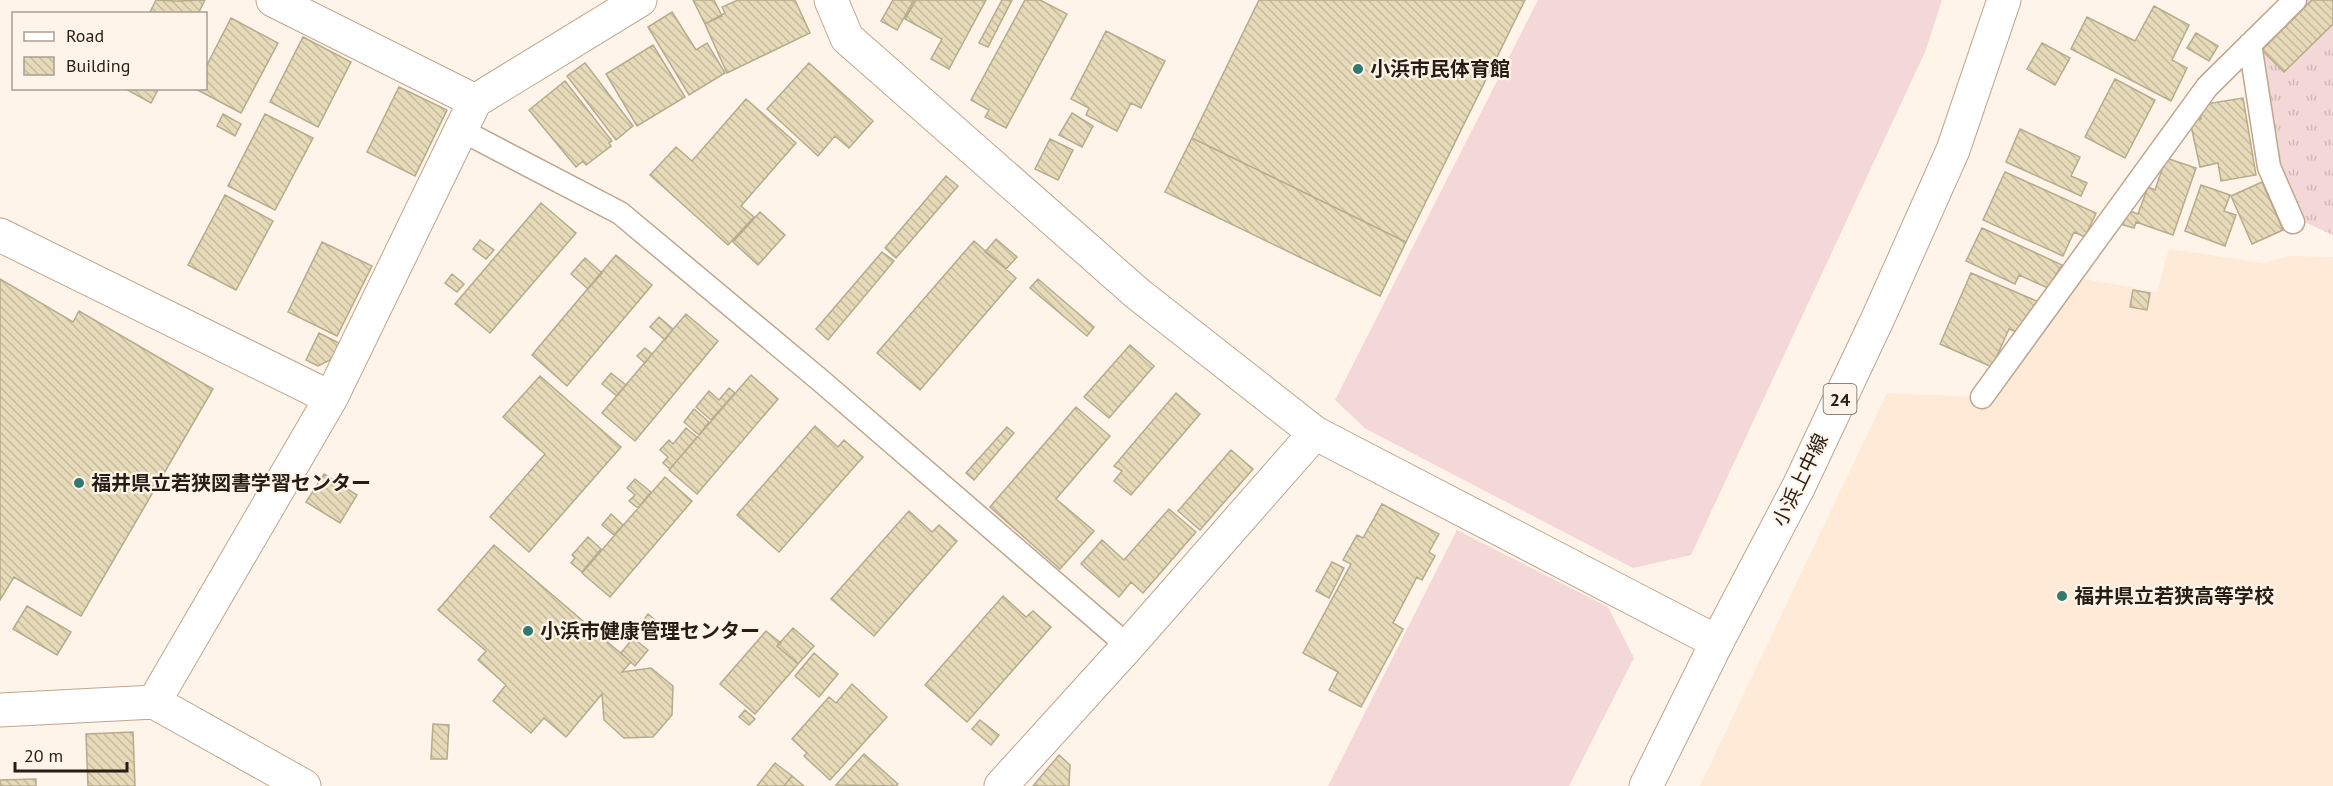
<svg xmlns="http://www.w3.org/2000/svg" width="2333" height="786" font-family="'PT Sans','Noto Sans JP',sans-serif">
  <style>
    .built { fill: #feead7 }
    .grass { fill: url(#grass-tufts) }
    .pitch { fill: #f4d7d7 }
    .building { fill: url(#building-back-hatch); stroke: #b6ab8b; stroke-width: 1.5 }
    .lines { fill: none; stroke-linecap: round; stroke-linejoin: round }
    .lane-casing { stroke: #bfa68d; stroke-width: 25 }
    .street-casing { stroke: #bfa68d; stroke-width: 35 }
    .primary-casing { stroke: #bfa68d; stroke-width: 35 }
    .lane { stroke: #fff; stroke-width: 22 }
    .street { stroke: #fff; stroke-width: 33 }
    .primary { stroke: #fff; stroke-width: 33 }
    .poi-dot { fill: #327972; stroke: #fff4e9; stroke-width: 2 }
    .labels { text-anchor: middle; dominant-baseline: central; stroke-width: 4.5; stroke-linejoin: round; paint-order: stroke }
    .shield { fill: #fff4e9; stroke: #685e54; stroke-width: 1.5 }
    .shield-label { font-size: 18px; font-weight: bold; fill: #271d14 }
    .poi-label { font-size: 20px; font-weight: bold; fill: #271d14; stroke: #fff4e9; text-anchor: start }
    .street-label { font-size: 20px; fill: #271d14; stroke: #fff4e9 }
  </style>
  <defs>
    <pattern id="grass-tufts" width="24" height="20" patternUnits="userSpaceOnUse" patternTransform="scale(1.5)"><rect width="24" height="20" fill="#f4d7d7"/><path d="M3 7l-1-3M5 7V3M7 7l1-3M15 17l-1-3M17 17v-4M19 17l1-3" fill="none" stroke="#d1b8b8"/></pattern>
    <pattern id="building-back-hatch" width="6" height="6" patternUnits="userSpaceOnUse" patternTransform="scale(1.5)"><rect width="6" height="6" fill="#e6dab9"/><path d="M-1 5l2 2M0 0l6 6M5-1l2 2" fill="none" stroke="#c5bb9e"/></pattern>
  </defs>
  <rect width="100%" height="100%" fill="#fff4e9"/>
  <!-- built -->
  <path class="built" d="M2169 249 2263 263 2289 256 2333 257V786H1700L1887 393 1973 397 2078 278 2157 292Z"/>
  <!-- grass -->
  <path class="grass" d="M2306 0H2333V235L2302 221 2278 162 2260 46Z"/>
  <!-- pitch -->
  <path class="pitch" d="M1538 0H1942L1925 52 1691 555 1633 568 1366 429 1335 400Z
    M1457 530 1608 607 1634 658 1569 786H1328Z"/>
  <!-- building -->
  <path class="building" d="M156 0 176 1 205 0 198 14H149Z
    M693 0H714L722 16 705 24Z
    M738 0H795L810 33 727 73 705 24 725 13 722 7Z
    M893 0H914L897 30 881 21Z
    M916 0H986L949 69 931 59 942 39 905 19Z
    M1002 0H1012L988 47 979 43Z
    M1025 0H1040L1067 14 1006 128 985 117 989 110 971 100Z
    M1259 0H1525L1406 242 1192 138Z
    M2312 0H2333V24L2284 72 2262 50Z
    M2154 6 2189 25 2172 60 2187 68 2171 101 2071 49 2087 17 2135 41Z
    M672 12 696 50 707 43 725 73 689 95 648 27Z
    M231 18 278 43 241 113 194 88H206V67Z
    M1106 31 1165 61 1141 108 1131 103 1117 131 1086 115 1089 108 1071 99Z
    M2196 33 2218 46 2209 61 2187 48Z
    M303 37 351 62 318 127 270 102Z
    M2042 43 2070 58 2055 85 2027 69Z
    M653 45 685 97 637 126 606 74Z
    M585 63 633 126 616 140 567 76Z
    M809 63 873 121 849 148 835 136 818 156 767 109Z
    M2115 79 2155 100 2125 158 2085 137Z
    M565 81 612 141 609 143 611 146 586 165 583 161 576 167 529 110Z
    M399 87 447 110 415 176 367 152Z
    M124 88H159L151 103Z
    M2243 98 2256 175 2221 181 2218 163 2200 167 2190 121 2201 119 2199 105Z
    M746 99 796 143 741 206 754 217 728 245 650 175 676 147 692 161Z
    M1072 113 1093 126 1082 147 1059 135Z
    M223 114 241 124 235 136 217 126Z
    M265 114 313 138 275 210 228 186Z
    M2020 129 2080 157 2071 176 2087 183 2081 196 2006 162Z
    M1192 138 1406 242 1380 296 1165 192Z
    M1050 139 1073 150 1058 180 1035 169Z
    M2166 158 2196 168 2173 235 2136 222 2134 228 2123 225 2127 210 2138 214 2148 187 2155 190Z
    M2005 172 2096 213 2085 237 2074 232 2063 256 1983 220Z
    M946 176 958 186 896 258 885 248Z
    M2262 182 2283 230 2252 244 2231 196Z
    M2201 185 2230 195 2224 211 2236 215 2225 246 2185 231Z
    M225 195 273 221 236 290 188 265Z
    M541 203 576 233 490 333 455 304Z
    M760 212 785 235 758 265 733 242Z
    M1982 228 2062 265 2048 288 2019 275 2015 284 1966 261Z
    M996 239 1017 257 1006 269 985 252Z
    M480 240 494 250 486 259 473 249Z
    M974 241 1016 278 920 390 877 353Z
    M322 242 372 266 337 336 288 312Z
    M882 252 894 261 828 340 816 329Z
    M616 255 652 285 567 386 532 355Z
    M585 258 602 273 588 289 571 274Z
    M1971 273 2039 302 2017 332 2009 329 1992 367 1940 344Z
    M452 274 464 284 457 292 445 283Z
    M0 279 73 322 79 311 213 389 81 616 14 577 0 600Z
    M1038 279 1094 327 1087 336 1030 288Z
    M2133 290 2150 293 2147 310 2130 307Z
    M686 314 718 341 635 441 602 413Z
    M659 317 673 329 665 340 650 327Z
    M319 333 339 343 332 359 318 366 306 360Z
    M1130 345 1154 366 1109 418 1084 397Z
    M645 348 652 354 645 363 637 356Z
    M611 373 626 385 617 396 602 384Z
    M751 375 778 399 697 494 669 470Z
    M540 376 621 447 529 552 490 517 545 454 503 417Z
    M729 388 735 393 711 420 696 407 709 391 719 400Z
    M1176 393 1200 414 1131 495 1114 481 1122 471 1114 466Z
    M1076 407 1110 436 1056 499 1094 531 1060 569 990 507Z
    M694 409 709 422 699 435 684 422Z
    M815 426 838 447 844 440 863 457 779 552 737 515Z
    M1007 427 1014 433 974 480 966 473Z
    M686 428 697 437 670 469 663 463 668 457 660 450 669 440 673 444Z
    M1231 450 1253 469 1200 530 1178 511Z
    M324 474 357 495 340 523 306 502Z
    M665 477 692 501 610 597 582 573Z
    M635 479 651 492 638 508 629 501 635 495 627 488Z
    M1382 504 1439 534 1429 552 1435 556 1422 580 1417 577 1393 623 1403 629 1361 707 1329 690 1338 672 1303 653 1351 564 1343 560 1357 535 1363 538Z
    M1169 509 1196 532 1143 593 1131 582 1119 597 1081 564 1102 540 1124 560Z
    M909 511 932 532 939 525 957 541 874 636 831 599Z
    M611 514 623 525 614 535 602 525Z
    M588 537 601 549 582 572 571 563 575 558 572 555Z
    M494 545 631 662 622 672 651 668 673 686 672 715 653 737 624 738 604 720 602 694 566 737 544 718 531 733 493 701 506 685 478 660 486 651 438 610Z
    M1332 562 1344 568 1329 598 1316 591Z
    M1003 596 1026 617 1033 611 1051 627 967 722 925 685Z
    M27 606 71 632 57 655 13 629Z
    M648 614 665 628 656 640 639 626Z
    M793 628 814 646 798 664 777 646Z
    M766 631 781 643 777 646 798 664 755 714 720 684Z
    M633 638 648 650 635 666 621 653Z
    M814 653 838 674 819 697 795 676Z
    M852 684 887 717 830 780 804 756 807 753 792 739 829 697 836 703Z
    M745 710 755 719 749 725 739 717Z
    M980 720 999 735 991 745 972 729Z
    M433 724 449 725 447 759H431Z
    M133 732 135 786H88L86 734Z
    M864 754 898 784 896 786 836 785Z
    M1059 755 1070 765 1069 786H1033Z
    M775 763 792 776 784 786H757Z
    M792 776 804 786H784Z
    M36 779V786H0V780Z"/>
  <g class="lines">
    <defs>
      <path id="lane" d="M2250 44 2269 167 2293 222
        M461 130 620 213 820 380 1128 646
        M1982 397 2207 87 2295 0"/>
      <path id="street" d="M273 0 475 101
        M831 0 847 38 1138 294 1315 433 1717 642
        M0 235 331 398
        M154 702 331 398 475 101 640 0
        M0 710 154 702 304 786
        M1001 786 1128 646 1315 433"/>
      <path id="primary" d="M1646 786 1717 642 1799 486 1879 316 1953 150 2004 0"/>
    </defs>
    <!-- lane casing -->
    <use href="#lane" class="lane-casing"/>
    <!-- street casing -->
    <use href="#street" class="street-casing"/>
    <!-- primary casing -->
    <use href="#primary" class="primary-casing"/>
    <!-- lane -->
    <use href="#lane" class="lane"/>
    <!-- street -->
    <use href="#street" class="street"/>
    <!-- primary -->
    <use href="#primary" class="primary"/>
  </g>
  <!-- markers -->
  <g class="poi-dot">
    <circle cx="1358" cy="69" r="6"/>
    <circle cx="79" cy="483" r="6"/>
    <circle cx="2062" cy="596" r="6"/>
    <circle cx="528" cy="631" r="6"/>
  </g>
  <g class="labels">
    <!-- shield labels -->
    <rect class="shield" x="1823.5" y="384" width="33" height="30" rx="4.5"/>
    <g class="shield-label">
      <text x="1840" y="399">24</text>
    </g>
    <!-- poi labels -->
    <g class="poi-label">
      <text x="1370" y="69">小浜市民体育館</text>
      <text x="91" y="483">福井県立若狭図書学習センター</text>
      <text x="2074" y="596">福井県立若狭高等学校</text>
      <text x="540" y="631">小浜市健康管理センター</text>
    </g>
    <!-- street labels -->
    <g class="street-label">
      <text transform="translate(1800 480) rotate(-64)">小浜上中線</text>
    </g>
  </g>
  <!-- legend -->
  <rect x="12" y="12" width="195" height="78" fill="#fff4e9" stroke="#a99e94" stroke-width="1.5"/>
  <rect x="24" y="32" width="30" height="9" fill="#ffffff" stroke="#a99e94" stroke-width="1.5"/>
  <text x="66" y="42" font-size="18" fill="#271d14">Road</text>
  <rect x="24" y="57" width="30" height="18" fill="url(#building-back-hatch)" stroke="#a99e94" stroke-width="1.5"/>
  <text x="66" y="72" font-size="18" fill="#271d14">Building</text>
  <!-- scale -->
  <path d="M15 762v9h112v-9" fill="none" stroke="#271d14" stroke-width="3"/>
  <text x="24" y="762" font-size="18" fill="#271d14" stroke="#fff4e9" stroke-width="4.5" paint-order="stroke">20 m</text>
</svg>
